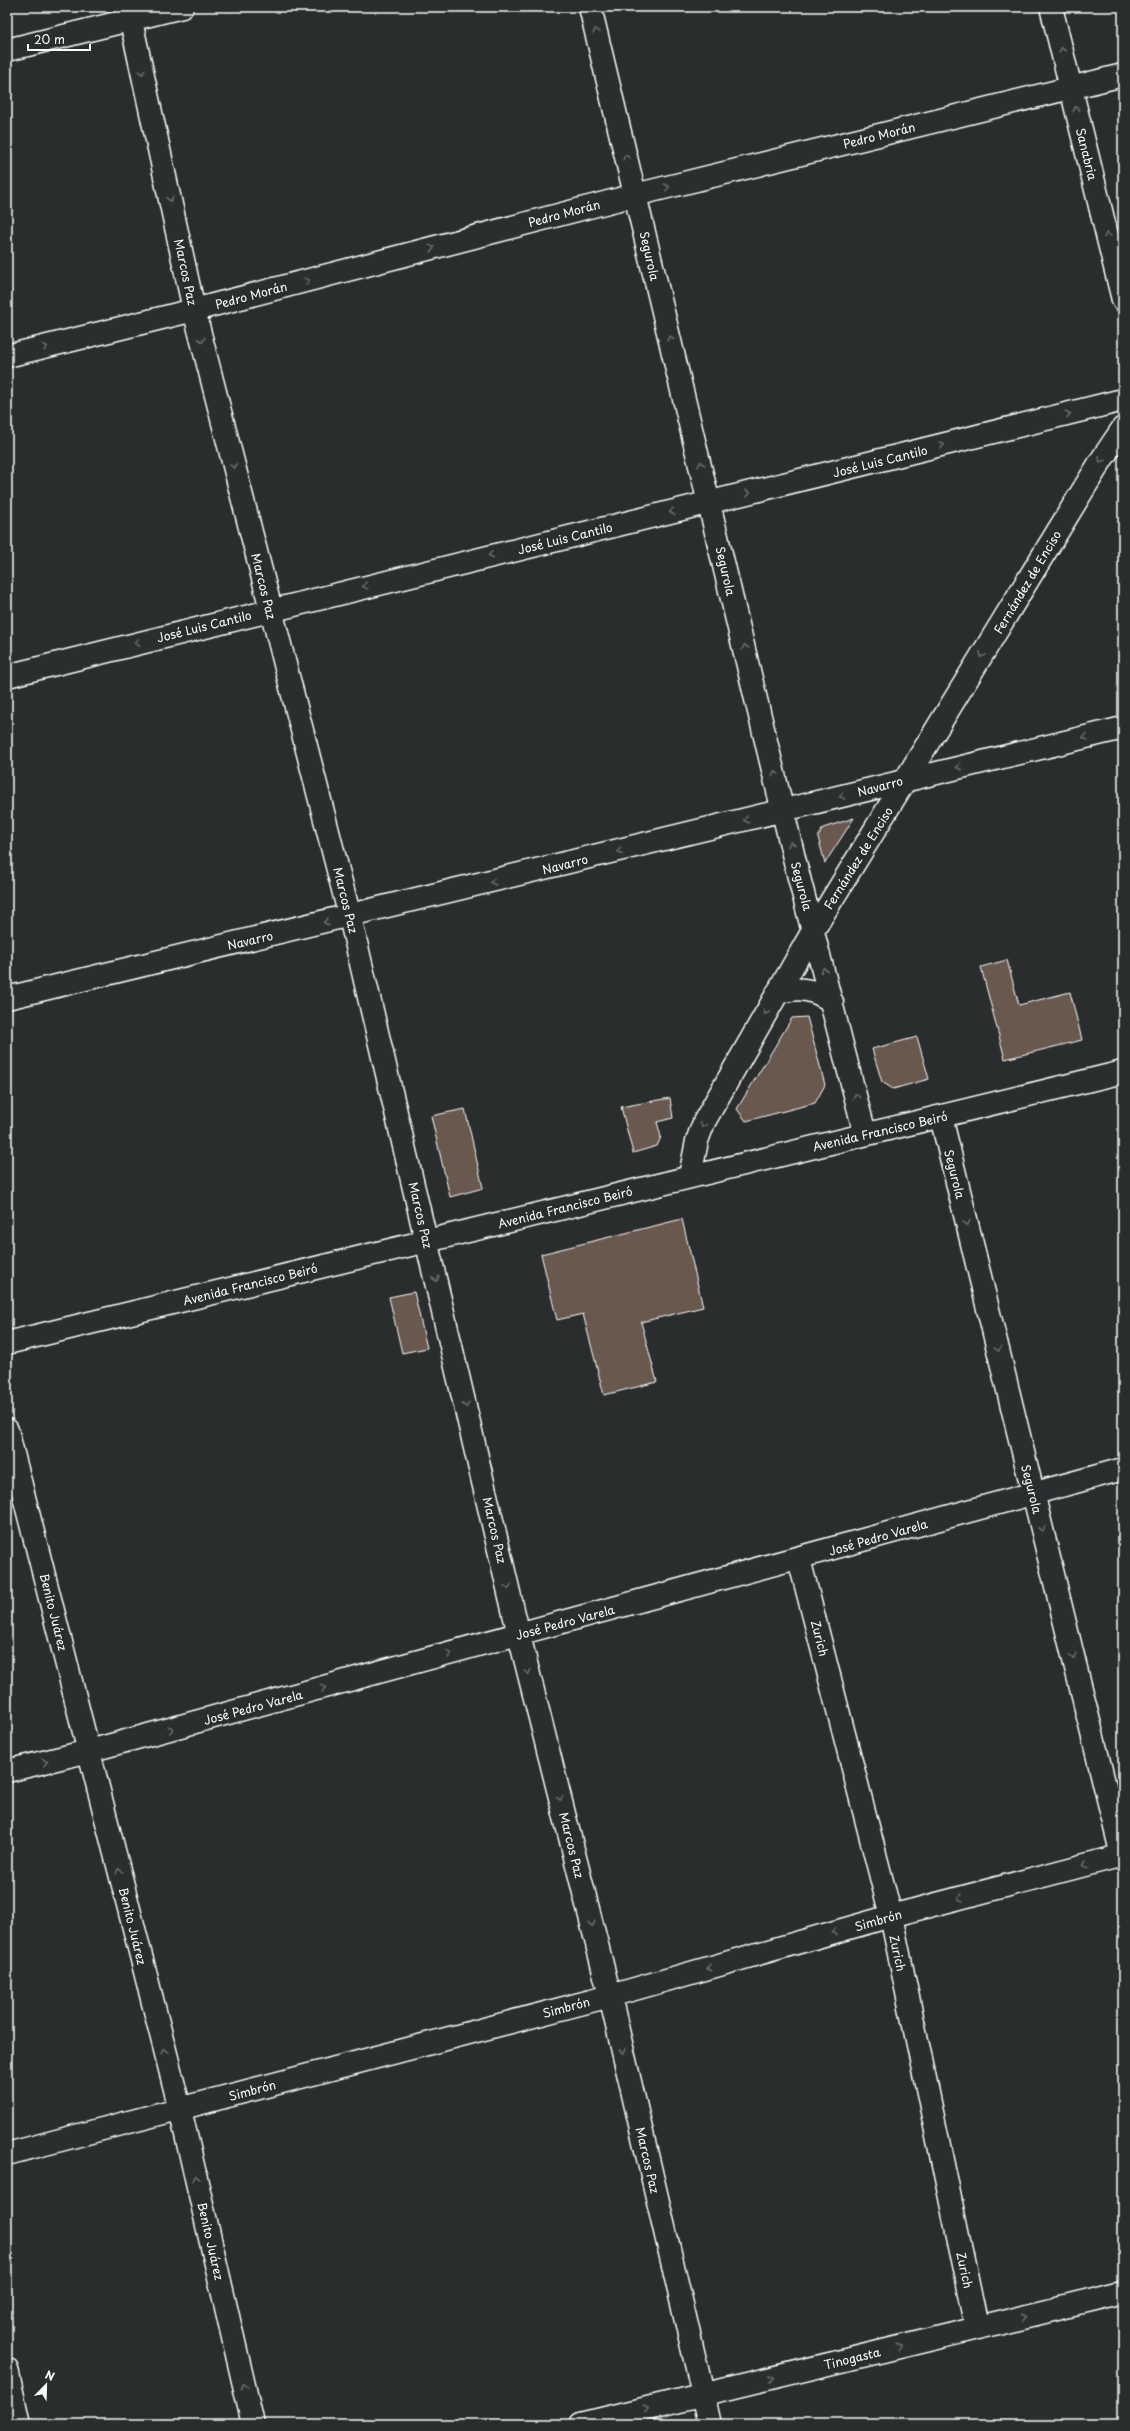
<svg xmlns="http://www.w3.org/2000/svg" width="1130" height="2431" font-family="'Playpen Sans',sans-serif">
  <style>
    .building { fill: #67594e; stroke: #fff }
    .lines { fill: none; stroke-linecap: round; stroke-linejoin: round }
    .minor-casing { stroke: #fff; stroke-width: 25 }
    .tertiary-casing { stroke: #fff; stroke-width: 25 }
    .secondary-casing { stroke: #fff; stroke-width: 25 }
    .minor { stroke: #2a2d2e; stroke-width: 22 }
    .tertiary { stroke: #2a2d2e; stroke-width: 22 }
    .secondary { stroke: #2a2d2e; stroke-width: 22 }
    .oneway { stroke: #6a6c6d }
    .labels { text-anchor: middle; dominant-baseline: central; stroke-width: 4; stroke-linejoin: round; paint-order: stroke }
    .street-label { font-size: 12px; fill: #fff; stroke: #2a2d2e }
  </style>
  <rect width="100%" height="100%" fill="#2a2d2e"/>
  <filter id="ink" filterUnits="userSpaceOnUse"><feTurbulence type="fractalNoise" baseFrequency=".025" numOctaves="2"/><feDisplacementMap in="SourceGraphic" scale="8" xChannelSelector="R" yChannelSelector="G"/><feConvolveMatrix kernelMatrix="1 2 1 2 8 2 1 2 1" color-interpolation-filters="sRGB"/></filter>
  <g filter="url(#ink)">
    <!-- building -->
    <path class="building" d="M854 818 825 863 818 837 823 828Z
      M1007 960 1019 1005 1070 992 1082 1040 1005 1059 981 967Z
      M807 1017 825 1085 815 1103 746 1121 737 1109 792 1018Z
      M917 1037 929 1079 893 1089 882 1082 872 1049Z
      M670 1098 673 1118 657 1122 661 1137 657 1146 633 1153 621 1107Z
      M465 1109 483 1188 450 1197 431 1116Z
      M682 1219 703 1307 641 1322 657 1382 604 1395 583 1314 557 1320 541 1254Z
      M414 1292 427 1348 402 1353 389 1297Z"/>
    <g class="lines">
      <defs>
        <path id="minor" d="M128 7 194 310 350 917 519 1635 610 1996 710 2424
          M590 7 795 862 865 1134
          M1051 7 1123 300
          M7 50 182 7
          M7 356 194 310 635 195 1123 75
          M7 676 1123 400
          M777 993C798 986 815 989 832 1002
          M7 998 1123 728
          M690 1176 697 1141 704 1122 814 929 1102 459 1123 428
          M7 1430 180 2109 253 2424
          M799 1559 891 1916 977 2327
          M7 1771 89 1751 1123 1469
          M7 2154 610 1996 891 1916 1123 1855
          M7 2369 19 2424
          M581 2424 1123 2293"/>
        <path id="tertiary" d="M941 1117 1123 1860"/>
        <path id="secondary" d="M7 1343 1123 1072"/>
      </defs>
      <!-- minor casing -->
      <use href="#minor" class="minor-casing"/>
      <!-- tertiary casing -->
      <use href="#tertiary" class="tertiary-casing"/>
      <!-- secondary casing -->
      <use href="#secondary" class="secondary-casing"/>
      <!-- minor -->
      <use href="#minor" class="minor"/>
      <!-- tertiary -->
      <use href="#tertiary" class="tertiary"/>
      <!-- secondary -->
      <use href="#secondary" class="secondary"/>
    </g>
    <!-- one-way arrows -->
    <defs><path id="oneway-chevron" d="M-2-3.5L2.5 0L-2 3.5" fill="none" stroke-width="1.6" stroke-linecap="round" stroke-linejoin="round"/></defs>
    <g class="oneway">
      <use href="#oneway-chevron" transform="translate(596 31) rotate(-104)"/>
      <use href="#oneway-chevron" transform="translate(1062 50) rotate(-104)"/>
      <use href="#oneway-chevron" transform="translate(142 72) rotate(78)"/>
      <use href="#oneway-chevron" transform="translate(1076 109) rotate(-104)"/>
      <use href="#oneway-chevron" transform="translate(626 157) rotate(-104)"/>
      <use href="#oneway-chevron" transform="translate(667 187) rotate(-14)"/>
      <use href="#oneway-chevron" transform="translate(170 199) rotate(78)"/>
      <use href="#oneway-chevron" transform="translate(1107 235) rotate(-104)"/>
      <use href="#oneway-chevron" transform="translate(432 248) rotate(-15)"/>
      <use href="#oneway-chevron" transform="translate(307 281) rotate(-15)"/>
      <use href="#oneway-chevron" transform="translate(670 338) rotate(-104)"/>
      <use href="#oneway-chevron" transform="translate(202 340) rotate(76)"/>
      <use href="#oneway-chevron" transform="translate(45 347) rotate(-14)"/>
      <use href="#oneway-chevron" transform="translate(1068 414) rotate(-14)"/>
      <use href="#oneway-chevron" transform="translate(942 445) rotate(-14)"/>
      <use href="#oneway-chevron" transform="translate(1101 460) rotate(122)"/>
      <use href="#oneway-chevron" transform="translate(701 464) rotate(-104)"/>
      <use href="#oneway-chevron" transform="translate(234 466) rotate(76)"/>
      <use href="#oneway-chevron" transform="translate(748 493) rotate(-13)"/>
      <use href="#oneway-chevron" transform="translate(672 512) rotate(166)"/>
      <use href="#oneway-chevron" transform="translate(491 555) rotate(166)"/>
      <use href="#oneway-chevron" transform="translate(365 586) rotate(166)"/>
      <use href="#oneway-chevron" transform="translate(137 643) rotate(166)"/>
      <use href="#oneway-chevron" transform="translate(745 647) rotate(-103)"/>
      <use href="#oneway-chevron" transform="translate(982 655) rotate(121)"/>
      <use href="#oneway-chevron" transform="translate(1085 737) rotate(167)"/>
      <use href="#oneway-chevron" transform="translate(959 767) rotate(167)"/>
      <use href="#oneway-chevron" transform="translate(775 773) rotate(-103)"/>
      <use href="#oneway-chevron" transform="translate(842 796) rotate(165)"/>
      <use href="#oneway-chevron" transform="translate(746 820) rotate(166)"/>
      <use href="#oneway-chevron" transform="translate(791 844) rotate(-103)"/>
      <use href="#oneway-chevron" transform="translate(620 851) rotate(166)"/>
      <use href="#oneway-chevron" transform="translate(493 882) rotate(166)"/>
      <use href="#oneway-chevron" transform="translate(326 922) rotate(167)"/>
      <use href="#oneway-chevron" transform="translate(824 970) rotate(-104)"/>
      <use href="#oneway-chevron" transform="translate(766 1012) rotate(119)"/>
      <use href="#oneway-chevron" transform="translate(856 1096) rotate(-104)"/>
      <use href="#oneway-chevron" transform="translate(703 1125) rotate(113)"/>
      <use href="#oneway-chevron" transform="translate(967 1223) rotate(76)"/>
      <use href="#oneway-chevron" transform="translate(436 1279) rotate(77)"/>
      <use href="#oneway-chevron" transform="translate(998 1349) rotate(76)"/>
      <use href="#oneway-chevron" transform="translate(466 1405) rotate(77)"/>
      <use href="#oneway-chevron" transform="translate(1042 1529) rotate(76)"/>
      <use href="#oneway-chevron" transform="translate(508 1587) rotate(77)"/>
      <use href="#oneway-chevron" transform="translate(449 1654) rotate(-15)"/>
      <use href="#oneway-chevron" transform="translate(1073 1656) rotate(76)"/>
      <use href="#oneway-chevron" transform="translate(528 1672) rotate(76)"/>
      <use href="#oneway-chevron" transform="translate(323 1688) rotate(-15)"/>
      <use href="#oneway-chevron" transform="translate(171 1729) rotate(-15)"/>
      <use href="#oneway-chevron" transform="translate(45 1762) rotate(-14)"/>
      <use href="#oneway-chevron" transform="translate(560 1798) rotate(76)"/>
      <use href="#oneway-chevron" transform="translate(1085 1865) rotate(165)"/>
      <use href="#oneway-chevron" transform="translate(119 1871) rotate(-104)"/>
      <use href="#oneway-chevron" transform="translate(960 1898) rotate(165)"/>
      <use href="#oneway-chevron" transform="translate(592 1924) rotate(76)"/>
      <use href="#oneway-chevron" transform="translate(834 1932) rotate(164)"/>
      <use href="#oneway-chevron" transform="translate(709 1968) rotate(164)"/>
      <use href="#oneway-chevron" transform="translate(165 2051) rotate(-104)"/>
      <use href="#oneway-chevron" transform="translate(623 2051) rotate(77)"/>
      <use href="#oneway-chevron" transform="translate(196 2178) rotate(-103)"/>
      <use href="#oneway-chevron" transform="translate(1025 2316) rotate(-13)"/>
      <use href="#oneway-chevron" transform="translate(899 2347) rotate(-14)"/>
      <use href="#oneway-chevron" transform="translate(772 2378) rotate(-14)"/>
      <use href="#oneway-chevron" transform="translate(244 2386) rotate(-103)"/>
      <use href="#oneway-chevron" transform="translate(646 2409) rotate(-13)"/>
    </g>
  </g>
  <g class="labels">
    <!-- street labels -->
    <g class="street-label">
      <text transform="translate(879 135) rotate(-14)">Pedro Morán</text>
      <text transform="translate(1087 154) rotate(76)">Sanabria</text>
      <text transform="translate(564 213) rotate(-15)">Pedro Morán</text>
      <text transform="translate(650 256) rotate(77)">Segurola</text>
      <text transform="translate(186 272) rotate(78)">Marcos Paz</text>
      <text transform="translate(251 295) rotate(-15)">Pedro Morán</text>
      <text transform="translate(880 461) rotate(-14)">José Luis Cantilo</text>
      <text transform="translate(565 538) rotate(-14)">José Luis Cantilo</text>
      <text transform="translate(726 571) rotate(77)">Segurola</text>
      <text transform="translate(1027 582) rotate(-59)">Fernández de Enciso</text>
      <text transform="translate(264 586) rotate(76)">Marcos Paz</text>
      <text transform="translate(204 626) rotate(-14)">José Luis Cantilo</text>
      <text transform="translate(880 786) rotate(-15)">Navarro</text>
      <text transform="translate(858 858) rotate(-58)">Fernández de Enciso</text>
      <text transform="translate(565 864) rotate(-14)">Navarro</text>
      <text transform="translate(802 886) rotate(75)">Segurola</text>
      <text transform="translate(346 900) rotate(76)">Marcos Paz</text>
      <text transform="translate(250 940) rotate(-13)">Navarro</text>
      <text transform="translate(880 1131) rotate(-13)">Avenida Francisco Beiró</text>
      <text transform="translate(955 1174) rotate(76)">Segurola</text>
      <text transform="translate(565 1207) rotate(-14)">Avenida Francisco Beiró</text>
      <text transform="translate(421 1215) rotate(77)">Marcos Paz</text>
      <text transform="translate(250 1284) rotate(-14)">Avenida Francisco Beiró</text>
      <text transform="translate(1032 1489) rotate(76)">Segurola</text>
      <text transform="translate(495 1530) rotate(77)">Marcos Paz</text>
      <text transform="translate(878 1537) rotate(-16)">José Pedro Varela</text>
      <text transform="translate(54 1612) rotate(76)">Benito Juárez</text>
      <text transform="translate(565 1622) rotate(-15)">José Pedro Varela</text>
      <text transform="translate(820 1638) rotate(76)">Zurich</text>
      <text transform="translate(253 1707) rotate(-15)">José Pedro Varela</text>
      <text transform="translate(572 1845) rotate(76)">Marcos Paz</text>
      <text transform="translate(878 1920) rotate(-16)">Simbrón</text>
      <text transform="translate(133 1926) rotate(76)">Benito Juárez</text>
      <text transform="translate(898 1953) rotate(78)">Zurich</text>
      <text transform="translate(566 2007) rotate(-15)">Simbrón</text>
      <text transform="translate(252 2090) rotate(-15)">Simbrón</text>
      <text transform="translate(648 2160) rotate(77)">Marcos Paz</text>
      <text transform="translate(211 2241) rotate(77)">Benito Juárez</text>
      <text transform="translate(965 2270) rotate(78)">Zurich</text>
      <text transform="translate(852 2358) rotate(-14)">Tinogasta</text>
    </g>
  </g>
  <!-- margin -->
  <rect width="1130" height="2431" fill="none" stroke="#2a2d2e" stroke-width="24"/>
  <rect x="12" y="12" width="1106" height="2407" fill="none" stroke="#fff" stroke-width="1.5" filter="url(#ink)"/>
  <!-- north arrow -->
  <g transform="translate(46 2385) rotate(23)" stroke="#2a2d2e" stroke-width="3" paint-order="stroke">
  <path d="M0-3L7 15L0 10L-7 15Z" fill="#ffffff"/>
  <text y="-6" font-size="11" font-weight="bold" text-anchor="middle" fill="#ffffff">N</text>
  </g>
  <!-- scale -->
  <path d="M28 44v6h62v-6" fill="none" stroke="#ffffff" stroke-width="2"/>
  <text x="34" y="44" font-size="12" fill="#ffffff" stroke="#2a2d2e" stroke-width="3" paint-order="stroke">20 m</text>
</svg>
